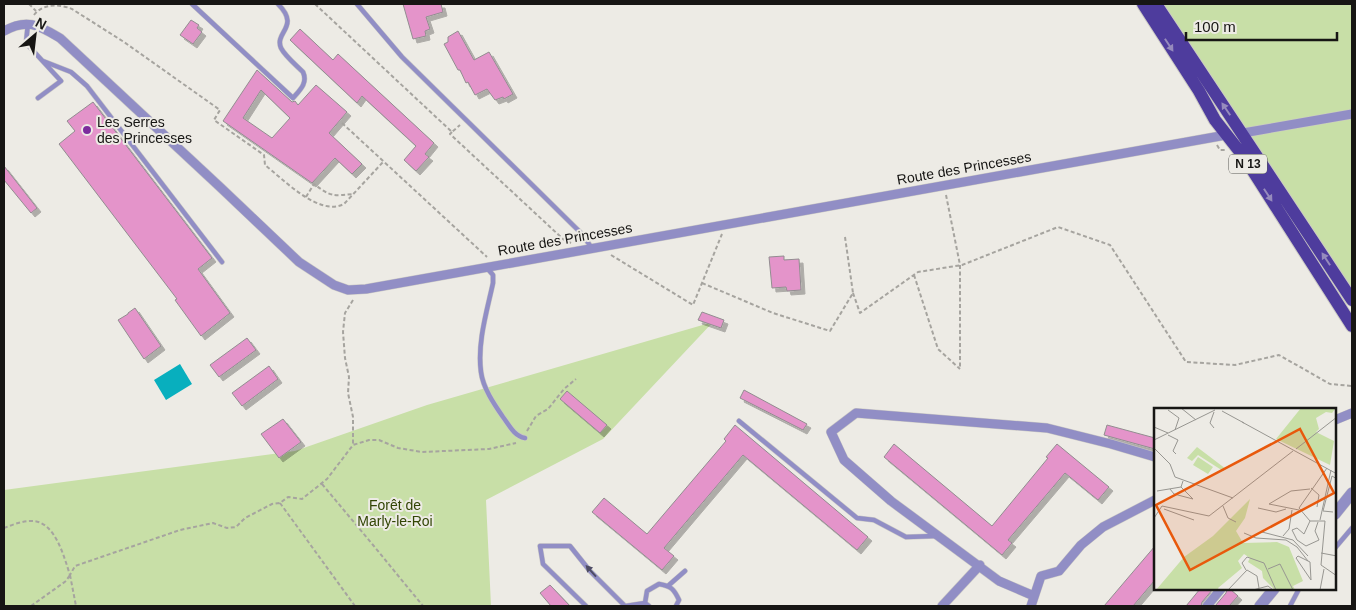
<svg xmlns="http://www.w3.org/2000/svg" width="1356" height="610" font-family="Arial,sans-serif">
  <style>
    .green { fill: #c8dfa7 }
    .water { fill: #08afbe }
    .building { fill: #e494ca; stroke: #928d90; fill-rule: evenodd; filter: url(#shadow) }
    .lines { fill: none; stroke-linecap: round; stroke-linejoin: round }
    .service-casing { stroke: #cbc9c4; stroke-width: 5.5 }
    .minor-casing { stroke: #cbc9c4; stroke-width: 10 }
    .tertiary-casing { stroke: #cbc9c4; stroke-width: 12 }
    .primary-casing { stroke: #cbc9c4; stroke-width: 14 }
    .path { stroke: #a6a49f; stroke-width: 2; stroke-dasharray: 4 2.5; stroke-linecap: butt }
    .service { stroke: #918ec5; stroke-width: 4.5 }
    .minor { stroke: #918ec5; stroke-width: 9 }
    .tertiary { stroke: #918ec5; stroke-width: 11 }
    .primary { stroke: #4e3c9d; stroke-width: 12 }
    .oneway { fill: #968bbd }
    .oneway2 { fill: #4e4c64 }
    .poi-dot { fill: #7c2c9d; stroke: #edebe5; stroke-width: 2 }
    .labels { text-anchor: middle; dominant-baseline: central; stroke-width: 4; stroke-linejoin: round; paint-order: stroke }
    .shield { fill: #edebe5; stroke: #575653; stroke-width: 1 }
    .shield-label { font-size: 12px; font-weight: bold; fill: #171614 }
    .poi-label { font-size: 14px; fill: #171614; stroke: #edebe5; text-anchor: start }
    .street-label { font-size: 14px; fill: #171614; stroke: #edebe5 }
    .park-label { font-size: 14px; fill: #324504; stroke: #edebe5 }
    .inset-road { fill: none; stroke: #979691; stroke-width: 1 }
    .view { fill: #e8590c; fill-opacity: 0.15; stroke: #e8590c; stroke-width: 2.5 }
    .inset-edge { fill: none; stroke: #171614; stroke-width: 2.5 }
  </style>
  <defs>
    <filter id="shadow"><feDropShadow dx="4" dy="4" stdDeviation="0" flood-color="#0004"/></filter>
  </defs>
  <rect width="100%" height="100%" fill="#edebe5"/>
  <!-- green -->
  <path class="green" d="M1156 4H1352V293Z
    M713 322 603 439 486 500 491 606H4V490L295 451 427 405Z"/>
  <!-- water -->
  <path class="water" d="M180 364 192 384 166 400 154 380Z"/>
  <!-- building -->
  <path class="building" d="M403 4H441L443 12 426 17 430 29 425 31 426 36 413 39Z
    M191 20 199 25 197 28 202 32 193 44 180 35Z
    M300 29 333 60 338 54 434 143 425 154 429 157 416 171 404 160 416 146 362 96 357 103 290 40Z
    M458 31 474 60 489 52 513 94 504 99 503 97 495 100 487 89 475 95 468 82 466 83 460 70H458L444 44 448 42V37Z
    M257 70 292 102 295 101 298 105 316 85 347 112 329 133 362 164 352 174 335 158 312 183 223 121ZM261 90 290 118 272 138 243 118Z
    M93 102 212 258 198 269 230 313 201 336 175 300 177 299 59 144 75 131 67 121Z
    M4 166 37 208 31 213 4 180Z
    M784 256V260L799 259 801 290 787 291 786 287 772 288 769 257Z
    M135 308 161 346 144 359 118 320 128 314V313Z
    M702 312 724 320 721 328 698 320Z
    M247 338 256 350 219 377 210 365Z
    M269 366 278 379 242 406 232 393Z
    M744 390 807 424 803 430 740 398Z
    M567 391 607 425 600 433 560 399Z
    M283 419 301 442 279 458 261 434Z
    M735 425 868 537 857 550 743 455 664 548 674 556 662 570 592 512 604 498 647 534 726 441 724 439Z
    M1107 425 1155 438V449L1104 435Z
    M894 444 992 526 1048 458 1046 457 1057 444 1109 487 1098 500 1065 473 1008 540 1012 543 1002 555 884 457Z
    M1155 546V580L1133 606H1104Z
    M550 585 570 606H551L540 593Z
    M1200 589H1213L1202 602 1201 606H1186Z
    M1227 589H1230L1238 596 1229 606H1215L1226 593Z"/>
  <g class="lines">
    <defs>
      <path id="service" d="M192 4 293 98C300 90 308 83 303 72 296 65 285 56 281 48 274 32 301 27 278 4
        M357 4 402 57 580 232 592 248
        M28 23 26 43 61 81 38 98
        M43 61 71 72 87 86 222 262
        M487 268 493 275V283C487 311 477 343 481 372 483 388 494 404 503 417 509 425 514 436 525 438
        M739 421 857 518 874 520 906 537 936 536
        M1335 548 1352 528
        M669 585 685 571
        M586 606 543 564 540 546H570L590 571 625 606
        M626 606 645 603
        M649 606 645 603 647 591 659 584C671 586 674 589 679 600L676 606
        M1290 606 1299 589"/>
      <path id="minor" d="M4 31C27 18 38 25 60 38L220 187 299 262 334 285 348 290 366 289 1226 135
        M1243 133 1352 114
        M1335 420 1352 413
        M1034 596 999 581 891 501 844 460 831 432 856 413 1047 428 1111 444 1155 457
        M942 606 980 565
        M1031 606 1041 576 1059 571 1081 545 1103 527 1155 500
        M1207 606 1221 589"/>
      <path id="tertiary" d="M1335 514 1352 493
        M1260 606 1274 589"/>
      <path id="primary" d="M1143 4 1199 91 1215 120 1244 157 1352 326
        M1156 4 1352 300"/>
    </defs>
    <!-- service casing -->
    <use href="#service" class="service-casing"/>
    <!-- minor casing -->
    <use href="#minor" class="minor-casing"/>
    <!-- tertiary casing -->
    <use href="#tertiary" class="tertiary-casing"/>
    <!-- primary casing -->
    <use href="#primary" class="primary-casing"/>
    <!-- path -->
    <path class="path" d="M29 4 36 11
      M315 4 452 132 460 125
      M34 15C43 3 60 4 72 9L124 42 220 110 214 120 264 155 265 165C283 179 319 217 344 204L384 161
      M342 123 487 257
      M452 132 450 134 563 239 571 243
      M1217 145 1220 150H1225
      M946 195 960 265V369
      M306 197 314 184C331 197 333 196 353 194
      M611 255 693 305 722 234
      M914 275 938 349 960 369
      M702 283 773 313 830 331 853 293 845 237
      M853 293 860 313 918 272 962 265 1058 227 1110 245 1186 362 1235 365 1279 355 1330 384 1352 386
      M353 300 345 313 343 332 345 358 349 377 348 393 353 417V444
      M527 431 536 416 548 409 564 389 576 379
      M322 484 373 545 423 606
      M280 503 355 606
      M4 528C12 525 21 521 31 521 55 520 64 557 70 575L75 566 180 530 213 523 227 528 236 527 245 518 272 504 280 503 288 497 302 499 327 479 353 445 369 440H379L398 448 422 452 489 449 516 443
      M70 575 76 606
      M31 606 66 581 70 575"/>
    <!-- service -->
    <use href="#service" class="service"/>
    <!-- minor -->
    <use href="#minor" class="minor"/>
    <!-- tertiary -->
    <use href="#tertiary" class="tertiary"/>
    <!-- primary -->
    <use href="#primary" class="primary"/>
  </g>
  <!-- one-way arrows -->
  <defs><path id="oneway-solid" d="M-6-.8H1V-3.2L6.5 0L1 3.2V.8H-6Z" transform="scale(1.25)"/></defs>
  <g class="oneway">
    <use href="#oneway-solid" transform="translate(1169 45) rotate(57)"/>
    <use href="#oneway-solid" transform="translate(1226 109) rotate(-124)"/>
    <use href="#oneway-solid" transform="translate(1268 195) rotate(57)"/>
    <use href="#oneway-solid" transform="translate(1326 259) rotate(-123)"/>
  </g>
  <use class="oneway2" href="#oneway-solid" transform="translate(591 571) rotate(-132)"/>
  <!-- markers -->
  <circle class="poi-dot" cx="87" cy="130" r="5"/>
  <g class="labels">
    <!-- shield labels -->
    <rect class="shield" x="1229" y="154.5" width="38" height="19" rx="4"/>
    <g class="shield-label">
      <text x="1248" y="164">N 13</text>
    </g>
    <!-- poi labels -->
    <g class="poi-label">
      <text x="97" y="122">Les Serres<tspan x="97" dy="16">des Princesses</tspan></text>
    </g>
    <!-- street labels -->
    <g class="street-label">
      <text transform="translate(964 168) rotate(-10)">Route des Princesses</text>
      <text transform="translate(565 239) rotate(-10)">Route des Princesses</text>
    </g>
    <!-- park labels -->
    <g class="park-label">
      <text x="395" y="505">Forêt de<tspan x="395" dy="16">Marly-le-Roi</tspan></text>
    </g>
  </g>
  <!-- overview -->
  <g transform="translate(1154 408)">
    <rect width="182" height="182" fill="#edebe5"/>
    <path d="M147 0H182L178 5 172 4 162 10 165 21 162 24 180 33 176 57 122 31ZM43 39 72 61 69 63 44 47 38 53 33 50ZM44 49 59 59 54 66 39 57ZM96 91 91 110 82 123 89 135 123 134 135 139 149 173 139 178 141 182H121L109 170 108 163 94 154 96 150 90 146 84 153 88 160 64 180 65 182H2L30 149 59 128Z" fill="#c8dfa7"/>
    <path class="inset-road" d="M27 0 42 12M14 2 25 10 21 22M68 3 90 15M60 4 56 15 60 20M88 14 183 66M0 19 14 25M14 27 24 32 19 43 22 46M0 32 61 2M0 40 16 56 21 69 79 90M142 41 183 9M157 80 165 87 163 99M16 81 20 86 39 91 27 79M3 83 27 79 29 73M69 98 74 110 82 114M104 100 122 104 132 101M10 101 40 112M145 102 115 96 137 83 156 81M179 104 169 103 178 68 183 71M0 110 8 98 55 108 139 43M166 112 177 62M156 113 150 126 143 120 138 122 143 132 152 138 165 132 161 123 164 114M171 113H156L145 100 173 60M171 113 167 157 183 168M108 124 139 132 154 148M90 125 102 130 132 132 143 139 154 153M129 128 135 121 138 102M167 145 183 148M144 148 156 154 157 172 142 150ZM114 161 126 156 139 182M92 162 88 155 93 149 110 155 122 182M74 182 93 162 103 168 105 180M99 182 114 178 119 182M166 182 170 161"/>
    <path class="view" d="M146 21 180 85 36 162 2 97Z"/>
    <rect width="182" height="182" class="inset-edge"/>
  </g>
  <!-- border -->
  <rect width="1356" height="610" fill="none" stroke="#171614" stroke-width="10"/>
  <!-- north arrow -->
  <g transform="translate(35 35) rotate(28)" stroke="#edebe5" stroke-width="4" paint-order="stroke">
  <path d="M0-4L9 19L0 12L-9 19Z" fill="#171614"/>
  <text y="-8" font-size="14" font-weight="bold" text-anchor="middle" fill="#171614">N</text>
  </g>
  <!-- scale -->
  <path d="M1186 32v8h151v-8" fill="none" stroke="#171614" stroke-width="2.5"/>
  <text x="1194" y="32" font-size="15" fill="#171614" stroke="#edebe5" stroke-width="4" paint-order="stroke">100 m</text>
</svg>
